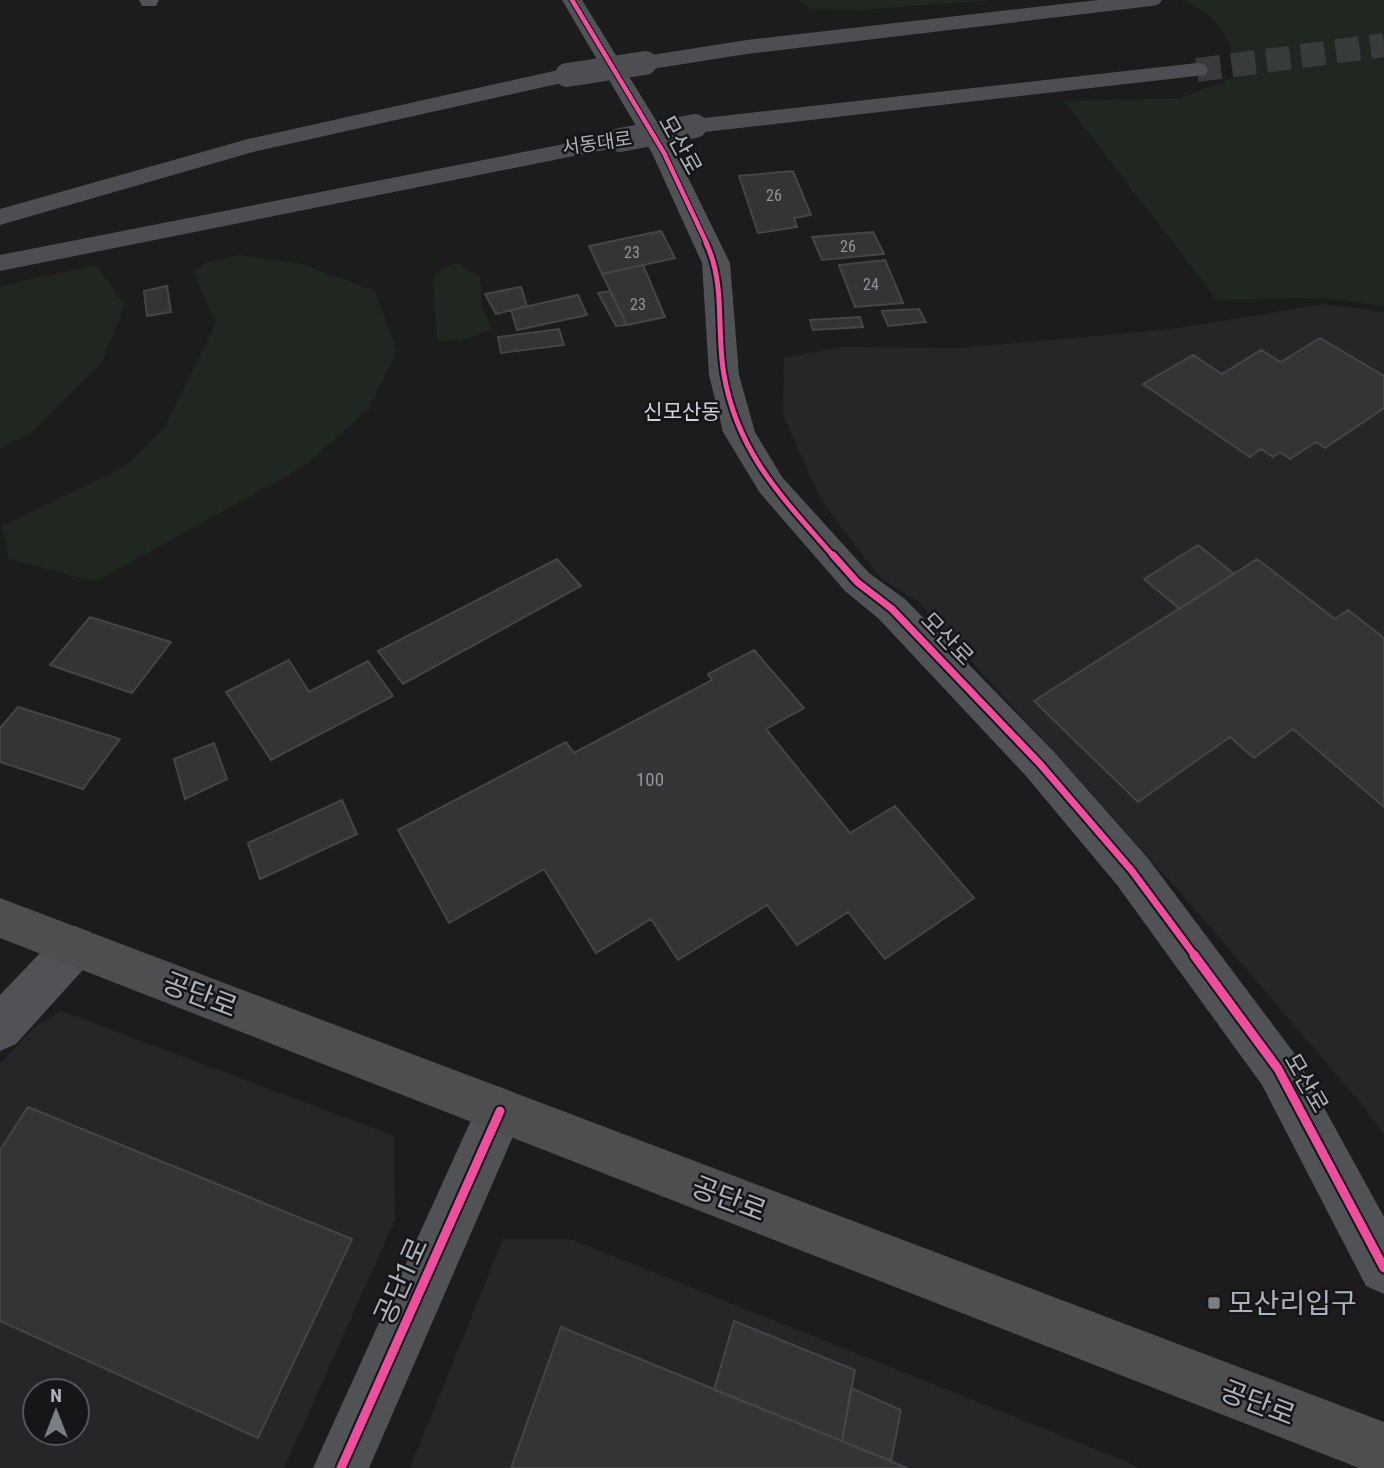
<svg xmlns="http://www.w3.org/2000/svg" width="1384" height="1468" font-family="'Roboto Condensed','Noto Sans KR',sans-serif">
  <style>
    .built { fill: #262628; fill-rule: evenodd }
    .green { fill: #1f2720 }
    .building { fill: #343434; stroke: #444548; stroke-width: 2 }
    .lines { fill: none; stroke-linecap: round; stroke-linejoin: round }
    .highway-tunnel { stroke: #393a3c; stroke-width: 24; stroke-dasharray: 24 11; stroke-linecap: butt }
    .minor { fill: #505255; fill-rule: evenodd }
    .major { fill: #4e4e51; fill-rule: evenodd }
    .highway { fill: #4d4e52; fill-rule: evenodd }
    .highway-bridge { stroke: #4d4e52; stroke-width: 24 }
    .cycleway-far3-casing { stroke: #161618; stroke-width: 7 }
    .cycleway-far2-casing { stroke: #161618; stroke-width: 9 }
    .cycleway-far1-casing { stroke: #161618; stroke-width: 11 }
    .cycleway-casing { stroke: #161618; stroke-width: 13 }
    .cycleway-far3 { stroke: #ef4d9e; stroke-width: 4.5 }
    .cycleway-far2 { stroke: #ef4d9e; stroke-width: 5 }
    .cycleway-far1 { stroke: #ef4d9e; stroke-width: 7 }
    .cycleway { stroke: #ef4d9e; stroke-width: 9 }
    .poi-dot { fill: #7a7e85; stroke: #161618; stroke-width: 2.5 }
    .labels { text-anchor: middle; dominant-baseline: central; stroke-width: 5; stroke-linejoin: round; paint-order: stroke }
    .far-number-label { font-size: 16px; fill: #8f939b }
    .far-street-label { font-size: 19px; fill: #adb3bd; stroke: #161618 }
    .number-label { font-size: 19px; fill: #8f939b }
    .far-quarter-label { font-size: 21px; fill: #ced1d9; stroke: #161618 }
    .street-label { font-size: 23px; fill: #adb3bd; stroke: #161618 }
    .near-street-label { font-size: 28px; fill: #adb3bd; stroke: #161618 }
    .near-poi-label { font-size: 28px; fill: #adb3bd; stroke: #161618; text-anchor: start }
  </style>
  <rect width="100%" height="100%" fill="#1c1c1c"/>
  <!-- built -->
  <path class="built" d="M1325 304 1384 312V1135L1364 1107 1180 892 917 601 880 578 821 500 783 415 784 358 842 347 960 348 1172 329Z
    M61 1011 394 1136 395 1220 284 1468H0V1064L33 1028ZM35 1391H77V1433H35Z
    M503 1239H570L1142 1468H410Z"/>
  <!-- green -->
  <path class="green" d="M800 0H994L860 10 810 9Z
    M1181 0H1384V306L1322 298 1217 300 1064 101 1180 98 1235 77C1233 37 1218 15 1181 0Z
    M238 255 302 264 375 291 397 351 369 409 303 467 95 582 9 559 2 526 124 467 164 428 216 323 193 272 206 263Z
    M457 263 480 276 482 306 492 329 460 341 437 340 433 278 440 270Z
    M96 265 125 305 101 364 32 432 0 449V286Z"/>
  <!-- building -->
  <path class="building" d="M793 171 811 215 794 218 797 227 758 233 739 176Z
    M661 231 675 258 602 274 589 246Z
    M873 232 884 254 822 260 812 237Z
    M885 260 903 303 855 307 839 265Z
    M643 265 665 317 627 325 602 274Z
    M167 286 171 312 147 316 144 291Z
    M521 287 527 306 496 314 485 294Z
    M610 291 627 325 616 326 598 293Z
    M578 295 587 315 517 330 511 310Z
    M919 309 926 322 888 326 882 311Z
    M860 317 863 327 813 330 810 320Z
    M559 329 564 345 501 353 498 337Z
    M1320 338 1384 376V408L1325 448 1316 442 1290 459 1280 452 1273 457 1261 449 1250 457 1143 384 1193 355 1222 374 1261 350 1281 362Z
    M1198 545 1234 574 1180 609 1144 579Z
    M557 559 581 586 403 684 378 651Z
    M1257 559 1335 619 1348 610 1384 638V807L1293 729 1254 758 1230 737 1138 802 1034 701Z
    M90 617 171 642 132 693 50 665Z
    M754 650 804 708 766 729 850 833 895 806 974 898 885 959 848 912 797 945 767 905 678 960 651 919 596 953 544 869 449 923 398 830 566 742 574 753 712 680 708 674Z
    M289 660 309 692 368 661 393 696 271 760 226 692Z
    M18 707 120 739 83 789 0 762V728Z
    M214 743 227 779 185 799 174 759Z
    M342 800 357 834 260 879 248 843Z
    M28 1107 352 1239 258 1438 0 1321V1150Z
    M734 1321 855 1370 842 1441 714 1390Z
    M561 1327 842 1441 907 1468H511Z
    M851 1388 901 1410 891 1461 842 1441Z"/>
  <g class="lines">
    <!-- highway-tunnel -->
    <path class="highway-tunnel" d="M1197 70 1384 45"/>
    <!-- minor -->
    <path class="minor" d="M139 0H159L156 6H142Z
      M562 0H582L676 153 730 263 739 375 755 432 782 477 869 573 905 599 1054 752 1147 857 1294 1053 1384 1217V1294L1366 1286 1262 1085 1117 885 1026 776 879 619 845 591 760 493 723 432 709 375 702 263 652 153Z
      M75 926 90 932 97 947 90 962 16 1044 0 1051V995L60 932Z
      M500 1087 517 1094 524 1111 369 1468H313L483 1094Z"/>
    <!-- major -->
    <path class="major" d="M0 898 1384 1422V1468H1359L0 938Z"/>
    <!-- highway -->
    <path class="highway" d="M1098 0H1162L1159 4 1152 6 747 54 645 70 637 68 634 63 637 58 645 56 747 40Z
      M1197 63 1205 65 1208 70 1205 75 695 133 687 131 683 126 687 121 695 119Z
      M567 68 575 70 578 75 575 80 253 152 0 225V209L248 139Z
      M620 133 629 135 632 140 629 145 0 271V255Z"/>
    <!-- highway-bridge -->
    <path class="highway-bridge" d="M567 75 645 63
      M620 140 695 126"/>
    <defs>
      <path id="cycleway-far3" d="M572 0 664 153 707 244"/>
      <path id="cycleway-far2" d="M706 243C726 284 716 331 724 375 738 455 784 499 834 557"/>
      <path id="cycleway-far1" d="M833 555 857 582 892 609 1040 764 1132 871 1195 956"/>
      <path id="cycleway" d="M1194 955 1278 1069 1384 1268
        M341 1468 500 1111"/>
    </defs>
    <!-- cycleway-far3 casing -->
    <use href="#cycleway-far3" class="cycleway-far3-casing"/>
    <!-- cycleway-far2 casing -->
    <use href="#cycleway-far2" class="cycleway-far2-casing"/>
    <!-- cycleway-far1 casing -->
    <use href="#cycleway-far1" class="cycleway-far1-casing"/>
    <!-- cycleway casing -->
    <use href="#cycleway" class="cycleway-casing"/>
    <!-- cycleway-far3 -->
    <use href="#cycleway-far3" class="cycleway-far3"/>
    <!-- cycleway-far2 -->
    <use href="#cycleway-far2" class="cycleway-far2"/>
    <!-- cycleway-far1 -->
    <use href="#cycleway-far1" class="cycleway-far1"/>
    <!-- cycleway -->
    <use href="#cycleway" class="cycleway"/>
  </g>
  <!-- markers -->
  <rect class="poi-dot" x="1207" y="1296" width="14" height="14" rx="3.5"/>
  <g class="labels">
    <!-- far-number labels -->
    <g class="far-number-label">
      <text x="774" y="195">26</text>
      <text x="848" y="246">26</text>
      <text x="632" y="252">23</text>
      <text x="871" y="284">24</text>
      <text x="638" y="304">23</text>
    </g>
    <!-- far-street labels -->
    <g class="far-street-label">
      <text transform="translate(597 143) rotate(-8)">서동대로</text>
    </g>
    <!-- number labels -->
    <g class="number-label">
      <text x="650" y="779">100</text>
    </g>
    <!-- far-quarter labels -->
    <g class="far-quarter-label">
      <text x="682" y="412">신모산동</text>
    </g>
    <!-- street labels -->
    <g class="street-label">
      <text transform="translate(680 145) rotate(61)">모산로</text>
      <text transform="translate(947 639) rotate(46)">모산로</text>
      <text transform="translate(1306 1083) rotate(60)">모산로</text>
    </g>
    <!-- near-street labels -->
    <g class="near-street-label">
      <text transform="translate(200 995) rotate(21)">공단로</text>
      <text transform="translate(729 1199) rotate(21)">공단로</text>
      <text transform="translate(401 1281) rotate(-66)">공단1로</text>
      <text transform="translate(1258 1403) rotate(21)">공단로</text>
    </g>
    <!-- near-poi labels -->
    <g class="near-poi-label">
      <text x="1228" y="1303">모산리입구</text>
    </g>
  </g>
  <!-- north arrow -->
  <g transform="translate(56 1412)"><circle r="33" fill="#161618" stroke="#52555a" stroke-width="2"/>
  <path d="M0-5L12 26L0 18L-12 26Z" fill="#7a7e85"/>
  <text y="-10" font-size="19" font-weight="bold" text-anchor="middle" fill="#adb3bd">N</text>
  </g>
</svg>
